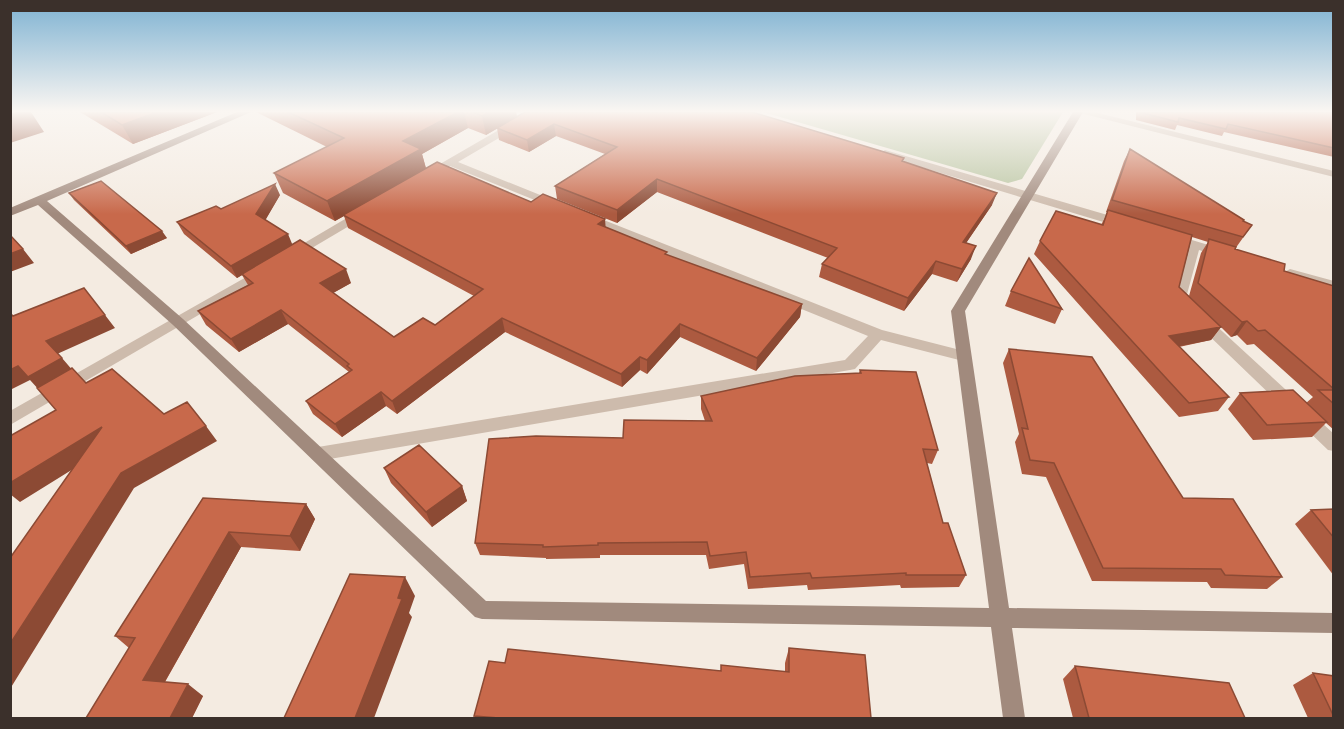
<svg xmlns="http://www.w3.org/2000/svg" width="1344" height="729" font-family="'PT Sans',sans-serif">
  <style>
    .green { fill: #b8c4a0 }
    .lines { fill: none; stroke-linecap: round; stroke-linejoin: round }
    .street { fill: #cdbbac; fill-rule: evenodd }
    .secondary { fill: #a18a7d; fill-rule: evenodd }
    .wall { fill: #ac5a40; fill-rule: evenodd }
    .shaded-wall { fill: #8c4a34 }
    .building { fill: #c8694b; stroke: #8c4a34; stroke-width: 1.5 }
  </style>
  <rect width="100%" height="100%" fill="#f4ebe1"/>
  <!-- green -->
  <path class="green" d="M763 112H1063L1022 179 1008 183Z"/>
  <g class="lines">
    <!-- street -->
    <path class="street" d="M530 112H543L458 162 560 203V207H552L450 166 427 178 421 175Z
      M1076 112H1094L1334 171V177Z
      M885 150 1128 221 1130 224 1124 228 1120 227 881 155 880 153Z
      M362 209 368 213 366 216 295 258 290 259 284 255Z
      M586 213 882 330 968 352 970 356 963 361 881 340 855 369 850 370 318 461 312 459 310 454 312 449 318 447 845 360 868 336 582 220V214Z
      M1172 234 1225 250 1227 253 1225 256 1221 257 1199 250 1186 298 1334 434V451L1328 450 1174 302 1172 299 1187 247 1168 241 1166 238 1168 235Z
      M262 268 267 269 269 272 267 275 10 425V411Z
      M1290 269 1334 281V290L1285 276 1283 273Z"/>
    <!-- secondary -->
    <path class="secondary" d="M237 112H251L47 201 183 319 486 601 989 608 951 311 1073 112H1083L965 311 1009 608 1334 613V633L1012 628 1025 718H1003L991 627 482 619 475 617 173 325 38 205 10 216V208Z"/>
  </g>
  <!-- wall -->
  <path class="wall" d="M80 112H217L133 144Z
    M256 112H516L517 117 486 135 468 128 422 154 426 168 531 202 605 219V227L667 255 802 304 800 317 756 371 680 337 647 374 640 370 622 387 505 332 397 414 386 406 342 437 313 414 306 401 349 372 288 324 239 352 206 325 198 311 248 285 242 275 237 278 184 234 177 222 221 209 280 195 265 220 292 245 351 283 333 293 394 337 435 325 474 296 348 228 344 216 335 221 283 193 274 173 327 147Z
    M525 112 904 158 903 161 992 205 966 243 971 259 957 282 932 274 904 311 819 277 822 264 828 258 657 192 617 223 557 199 555 186 605 154 556 136 529 152 499 140 497 128Z
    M1136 112H1334V157L1224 132 1222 136 1177 125 1175 130 1136 120Z
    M1130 149 1243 221 1252 225 1235 249 1284 271 1334 286V430L1326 423 1312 437 1253 440 1228 409 1240 393 1306 403 1313 397 1254 344 1247 345 1237 335 1231 337 1221 327 1211 340 1179 347 1229 397 1218 411 1179 417 1034 254 1040 241 1101 225 1108 212H1106L1124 161ZM1192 237 1208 242 1201 253 1189 296 1179 287Z
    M69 193 167 238 131 254 74 200Z
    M1011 291 1062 309 1055 324 1005 306Z
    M1009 349 1183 498 1282 577 1267 589 1211 588 1207 582 1092 581 1046 477 1022 474 1015 442 1019 434 1003 363Z
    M860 370 938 450 932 464 927 463 943 523 966 575 959 587 901 588 900 585 808 590 807 585 748 589 744 564 709 569 706 555H600V558L546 559V558L480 555 475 543 623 438 705 421 701 409V396L859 373Z
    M384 468 462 486 467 501 432 527 391 483Z
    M203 498 306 504 315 519 300 551 241 547 165 682 203 696 192 718 129 648 115 636Z
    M1334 509V576L1295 524 1311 510Z
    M789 648 871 718H476L474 716 505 663 721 671H785V663Z
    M1075 666 1245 718H1073L1063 679Z
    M1313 673 1334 676V718H1308L1293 685Z"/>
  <!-- shaded-wall -->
  <path class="shaded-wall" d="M15 112H31L44 132 10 143V114Z
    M157 112H217L133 144 122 125Z
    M458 112H464L468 128 422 154 426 169 335 221 327 201 403 141Z
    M488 112H516L517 117 486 135 482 116Z
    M554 124 556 136 529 152 527 140Z
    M657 179V192L617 223V210Z
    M275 184 280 195 262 226 256 214Z
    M997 193 992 205 958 255 963 242Z
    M605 219 606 232 598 224Z
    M162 231 167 238 131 254 126 246Z
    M288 234 293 246 237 278 231 266Z
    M976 246 971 259 957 282 962 269Z
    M23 249 34 263 10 272V254Z
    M936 261 932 274 904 311 908 298Z
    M346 269 351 283 326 297 320 283Z
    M802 304 800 317 756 371 757 358Z
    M281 310 288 324 239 352 231 339Z
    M105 315 115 328 57 354 46 341Z
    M502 318 505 332 397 414 392 401Z
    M1247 321 1237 335 1231 337 1242 322Z
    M680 324V337L647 374V360Z
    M1221 327 1211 340 1160 350 1169 336Z
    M640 357V370L622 387 621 374Z
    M62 358 74 372 40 391 30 380 10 390V370L18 366Z
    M381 392 386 406 342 437 335 424Z
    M206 426 217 441 134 488 10 689V644L121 473Z
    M102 427 115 443 20 502 10 494V483Z
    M462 486 467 501 432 527 426 512Z
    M306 504 315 519 300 551 290 536Z
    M229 532 241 547 159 692 143 680Z
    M405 577 415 596 409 613 412 617 374 718H355Z
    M188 684 203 696 192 718H170Z"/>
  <!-- building -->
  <path class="building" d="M101 112H157L122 125Z
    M288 112H458L403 141 421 149 327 201 274 173 344 138Z
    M473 112H488L482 116Z
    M525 112H752L904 158 902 161 997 193 963 242 976 246 962 269 936 261 908 298 822 264 837 248 657 179 617 210 555 186 617 147 554 124 527 140 497 128Z
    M1139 112H1334V148L1228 124 1226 129 1179 118 1178 122Z
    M1130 149 1244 220 1243 221 1252 225 1243 237 1112 200Z
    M437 162 531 202 543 194 605 219 598 224 667 252 665 254 802 304 757 358 680 324 647 360 640 357 621 374 502 318 392 401 381 392 335 424 306 401 352 370 347 366 349 364 281 310 231 339 198 311 253 283 242 274 300 240 346 269 320 283 394 337 423 318 435 325 483 289 343 215Z
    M101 181 162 231 126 246 69 193Z
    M275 184 256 214 288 234 231 266 177 222 216 206 221 209Z
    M1108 210 1192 235 1179 287 1221 327 1169 336 1229 397 1189 403 1040 241 1056 211 1103 225Z
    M10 235 23 249 10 254Z
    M1209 239 1236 247 1235 249 1285 264 1284 271 1334 286V389L1265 330 1258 331 1247 321 1242 322 1198 283Z
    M1029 258 1062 309 1011 291Z
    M84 288 105 315 46 341 62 358 28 377 18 366 10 370V313L13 316Z
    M1009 349 1092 357 1183 498 1233 499 1282 577 1225 575 1221 569 1103 568 1054 463 1030 460 1022 428 1028 429Z
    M72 368 86 383 112 369 164 414 187 402 206 426 121 473 10 644V558L102 427 10 483V436L56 410 37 388Z
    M860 370 916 372 938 450 923 449 943 523H948L966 575H906V573L812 578 810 573 750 577 746 552 710 556 707 542 598 543V545L543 547V545L475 543 489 439 536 436 623 438 624 420 712 421 701 396 795 376 861 373Z
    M1293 390 1327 422 1267 425 1240 393Z
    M1318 390H1334V404Z
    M419 445 462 486 426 512 384 468Z
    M203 498 306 504 290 536 229 532 143 680 188 684 170 718H86L135 638 115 636Z
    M1334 509V538L1311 510Z
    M350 574 405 577 398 598 402 599 355 718H284Z
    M789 648 865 655 871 718H499L474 716 489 661 505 663 508 649 721 671V665L789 672Z
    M1075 666 1229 683 1245 718H1089Z
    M1313 673 1334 676V717Z"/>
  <!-- sky -->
  <linearGradient id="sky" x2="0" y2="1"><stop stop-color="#7eb2d2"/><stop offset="0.52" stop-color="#faf6f2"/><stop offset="1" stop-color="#faf6f2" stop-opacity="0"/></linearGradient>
  <rect width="1344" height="214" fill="url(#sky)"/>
  <!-- border -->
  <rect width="1344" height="729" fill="none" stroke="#3b302b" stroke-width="24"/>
</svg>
